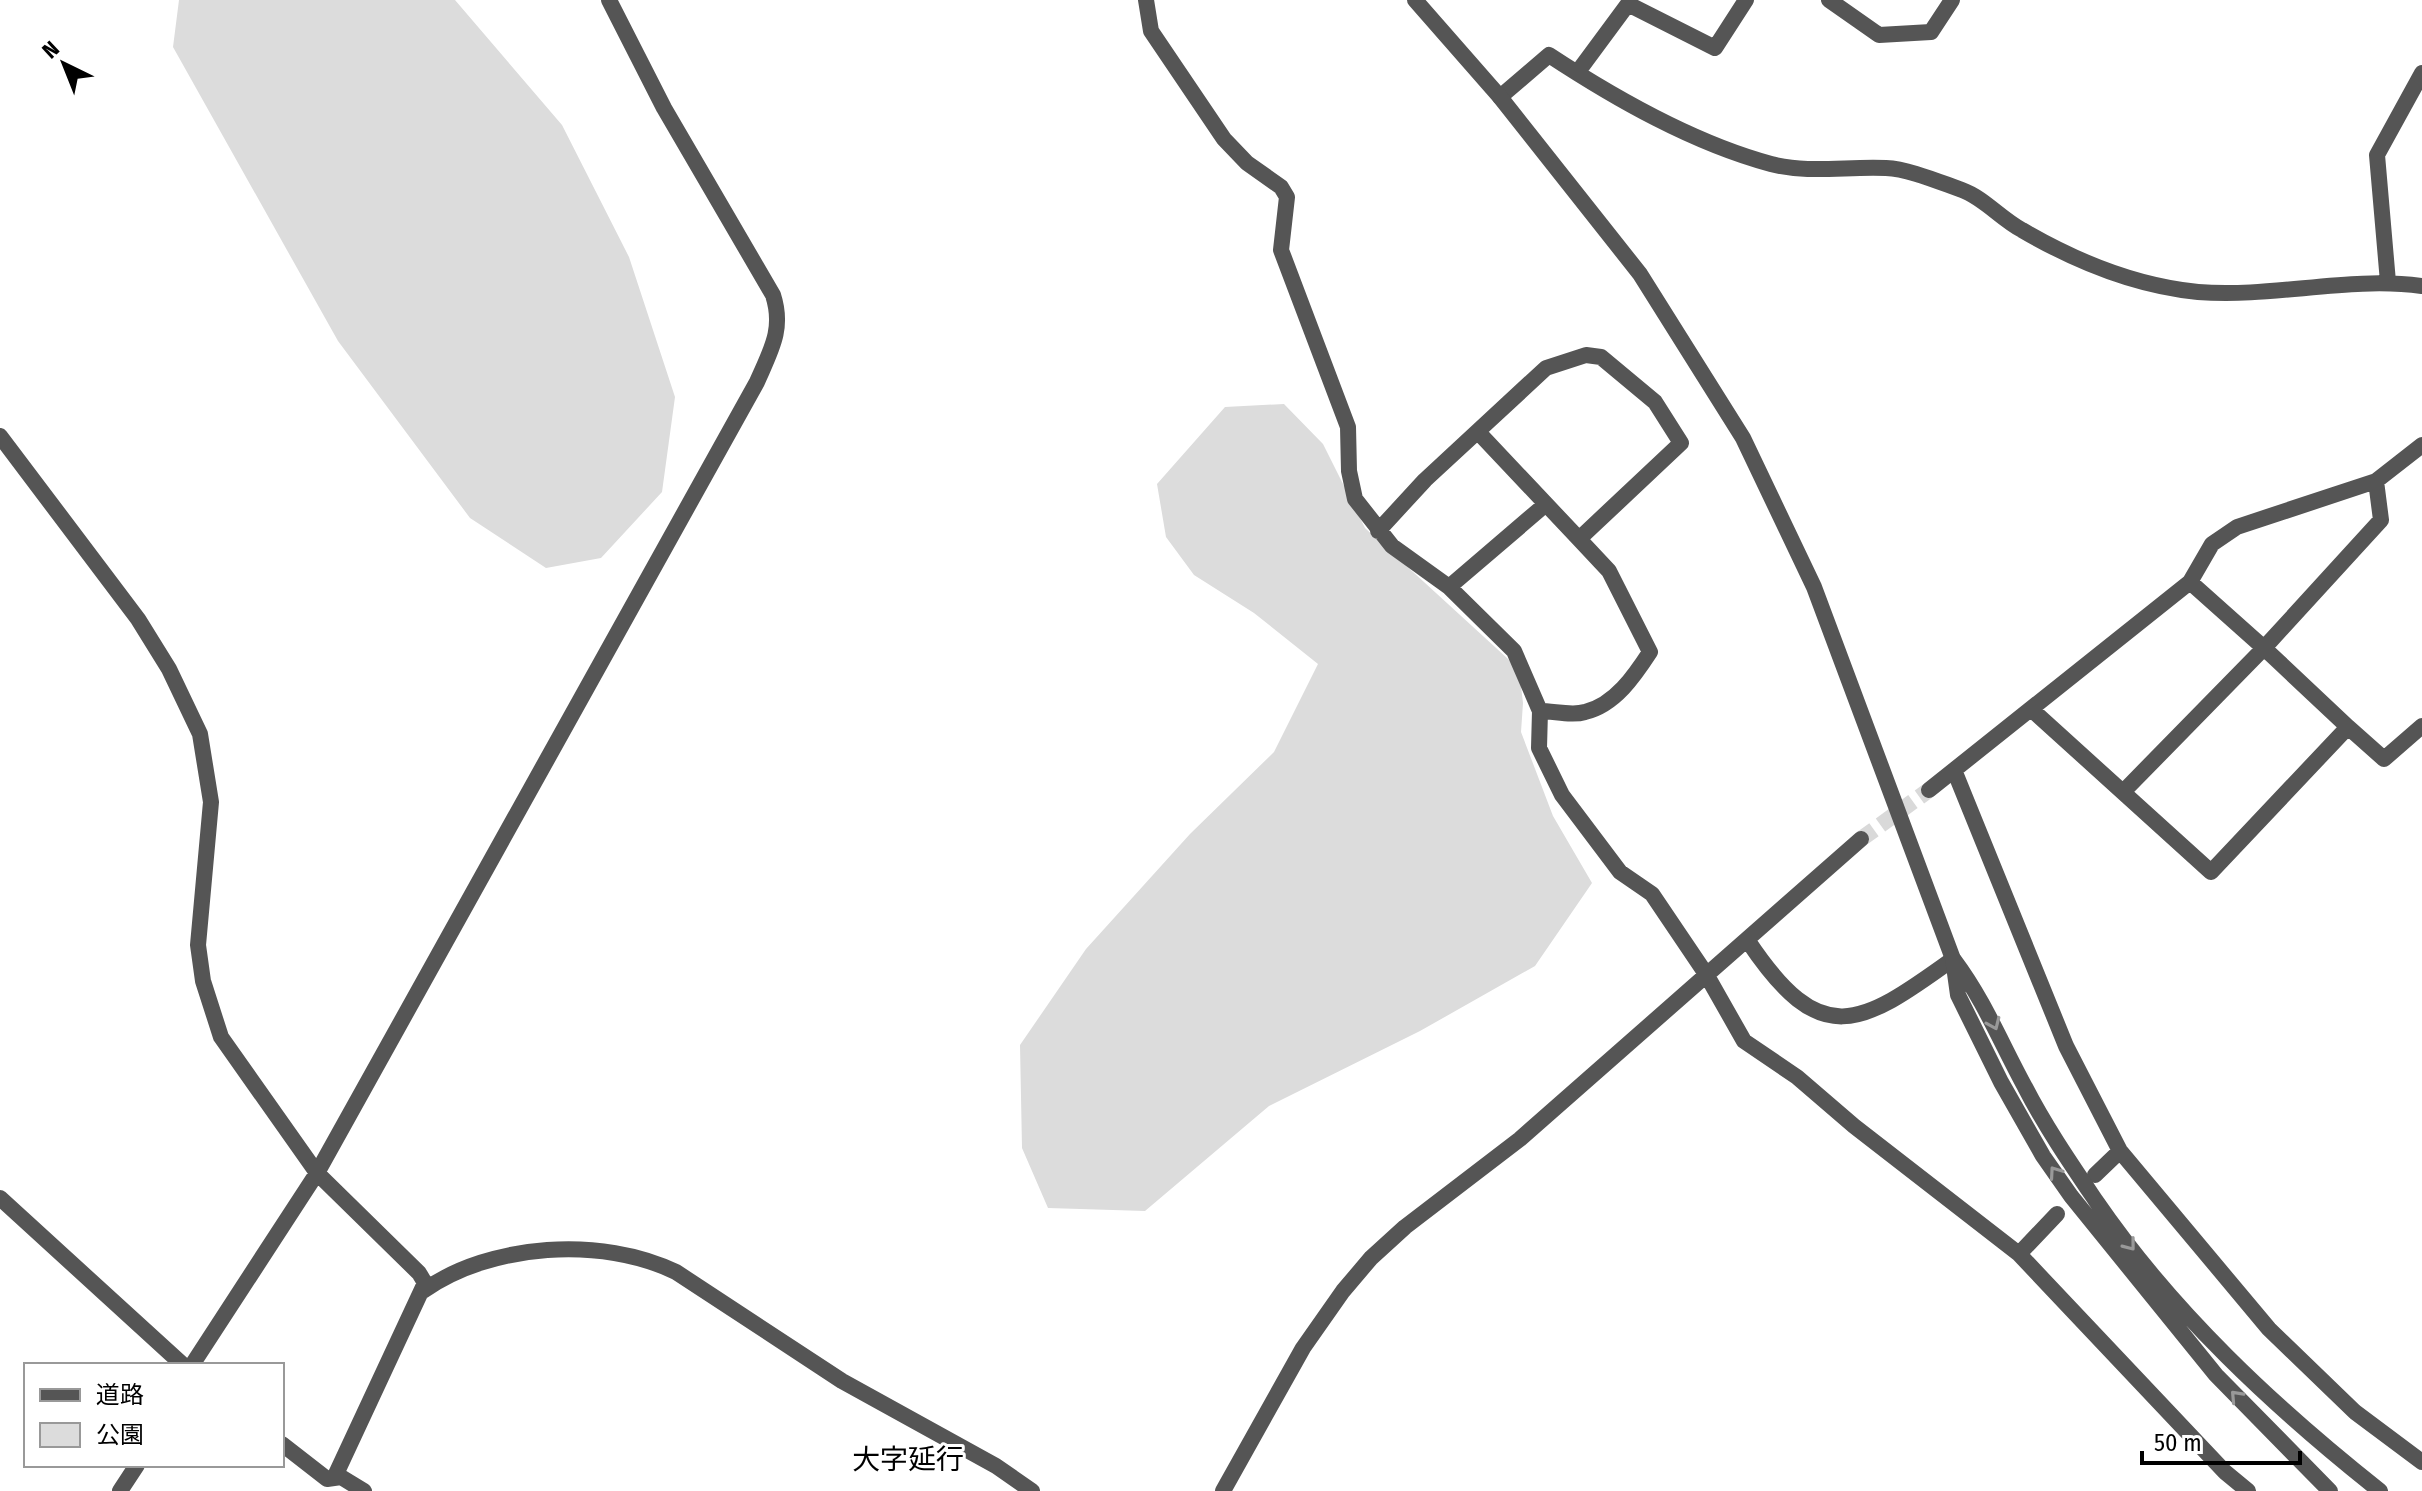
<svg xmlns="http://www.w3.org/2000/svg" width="2422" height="1491" font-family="'Fira Sans Condensed','Noto Sans JP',sans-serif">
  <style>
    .green { fill: #dcdcdc }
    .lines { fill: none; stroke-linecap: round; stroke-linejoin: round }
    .minor-tunnel { stroke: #d9d9d9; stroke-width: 16; stroke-dasharray: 16 8; stroke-linecap: butt }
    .minor { stroke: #555; stroke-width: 16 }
    .tertiary { stroke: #555; stroke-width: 16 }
    .oneway { stroke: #999 }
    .labels { text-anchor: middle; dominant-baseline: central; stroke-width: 6; stroke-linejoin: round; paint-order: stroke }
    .quarter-label { font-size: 28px; fill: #000; stroke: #fff }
  </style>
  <rect width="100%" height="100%" fill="#fff"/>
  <!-- green -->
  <path class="green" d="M179 0H455L562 125 629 257 675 397 662 492 601 558 546 568 470 518 338 341 173 47Z
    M1284 404 1323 444 1365 528 1519 669 1523 703 1521 732 1553 816 1592 883 1535 966 1420 1031 1269 1106 1145 1211 1048 1208 1022 1148 1020 1045 1086 949 1190 834 1274 752 1318 664 1254 613 1194 575 1166 537 1157 484 1225 407Z"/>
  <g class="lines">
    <!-- minor-tunnel -->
    <path class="minor-tunnel" d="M1861 839 1929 790"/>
    <!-- minor -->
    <path class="minor" d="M1146 0 1151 31 1224 139 1247 163 1281 187 1287 197 1281 250 1348 427 1349 471 1355 499 1392 546 1449 587 1514 651 1540 711 1539 748 1562 795 1620 872 1652 894 1706 974 1744 1041 1797 1077 1854 1126 2019 1254 2225 1472 2248 1491
      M1829 0 1879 35 1931 32 1952 0
      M1577 73 1628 4 1715 48 1746 0
      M1500 97 1549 55C1616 99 1693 143 1771 164 1809 174 1847 166 1886 168 1909 169 1939 182 1962 190 1984 198 2001 219 2022 230 2075 261 2137 286 2198 292 2273 298 2348 276 2422 286
      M2388 282 2377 155 2422 73
      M1479 433 1579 539
      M0 436 138 619 169 669 200 734 211 802 198 945 203 981 221 1037 317 1173 419 1273 425 1283 336 1474 341 1477
      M1378 531 1425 480 1546 368 1586 355 1601 357 1655 402 1681 443 1579 539 1609 571 1650 652C1635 675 1615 705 1585 712 1572 716 1554 711 1540 711
      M2190 582 2264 648 2381 520 2376 481
      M1449 587 1546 504
      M2031 709 2211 872 2348 727 2264 648 2123 792
      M2348 727 2384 759 2422 726
      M1954 770 2066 1046 2120 1151 2269 1329 2355 1412 2422 1462
      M1929 790 2190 582 2212 544 2237 527 2376 481 2422 445
      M1748 941C1821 1050 1859 1027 1953 959
      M2095 1175 2120 1151
      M0 1198 183 1365
      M2019 1254 2057 1214
      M423 1291C491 1243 602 1236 676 1272L842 1381 996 1466 1032 1491
      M192 1365 317 1173 757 382C771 350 784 329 773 295L664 108 609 0
      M282 1444 327 1479 341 1477 364 1491
      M120 1491 137 1465
      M1223 1491 1303 1348 1343 1291 1371 1258 1405 1227 1520 1139 1861 839"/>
    <!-- tertiary -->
    <path class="tertiary" d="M1415 0 1500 97 1640 274 1743 438 1814 587 1953 959 1958 995 2001 1082 2043 1156 2071 1196 2216 1375 2330 1491
      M1954 960C1984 1000 2001 1043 2025 1087 2045 1126 2071 1164 2096 1201 2172 1312 2274 1407 2380 1491"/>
  </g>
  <!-- one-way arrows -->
  <defs><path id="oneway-chevron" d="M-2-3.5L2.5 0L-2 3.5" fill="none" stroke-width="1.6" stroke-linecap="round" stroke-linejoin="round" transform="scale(2)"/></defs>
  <g class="oneway">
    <use href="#oneway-chevron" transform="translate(1994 1024) rotate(66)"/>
    <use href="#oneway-chevron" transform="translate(2055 1172) rotate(-125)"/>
    <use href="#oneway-chevron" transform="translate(2130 1245) rotate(52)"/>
    <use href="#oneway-chevron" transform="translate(2236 1396) rotate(-133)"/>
  </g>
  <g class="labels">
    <!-- quarter labels -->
    <g class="quarter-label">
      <text x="908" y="1459">大字延行</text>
    </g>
  </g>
  <!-- legend -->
  <rect x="24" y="1363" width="260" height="104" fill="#ffffff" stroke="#999999" stroke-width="2"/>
  <rect x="40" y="1389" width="40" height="12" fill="#555555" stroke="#999999" stroke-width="2"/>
  <text x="96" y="1403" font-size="24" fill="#000000">道路</text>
  <rect x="40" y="1423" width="40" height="24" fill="#dcdcdc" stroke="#999999" stroke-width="2"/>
  <text x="96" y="1443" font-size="24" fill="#000000">公園</text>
  <!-- north arrow -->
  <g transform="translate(64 64) rotate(317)" stroke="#ffffff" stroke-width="6" paint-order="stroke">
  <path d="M0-6L14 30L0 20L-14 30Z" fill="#000000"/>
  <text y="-12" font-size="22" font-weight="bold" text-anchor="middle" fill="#000000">N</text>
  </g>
  <!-- scale -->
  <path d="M2142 1451v12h158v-12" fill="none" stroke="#000000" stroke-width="4"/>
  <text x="2154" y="1451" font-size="24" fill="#000000" stroke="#ffffff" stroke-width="6" paint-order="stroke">50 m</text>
</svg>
